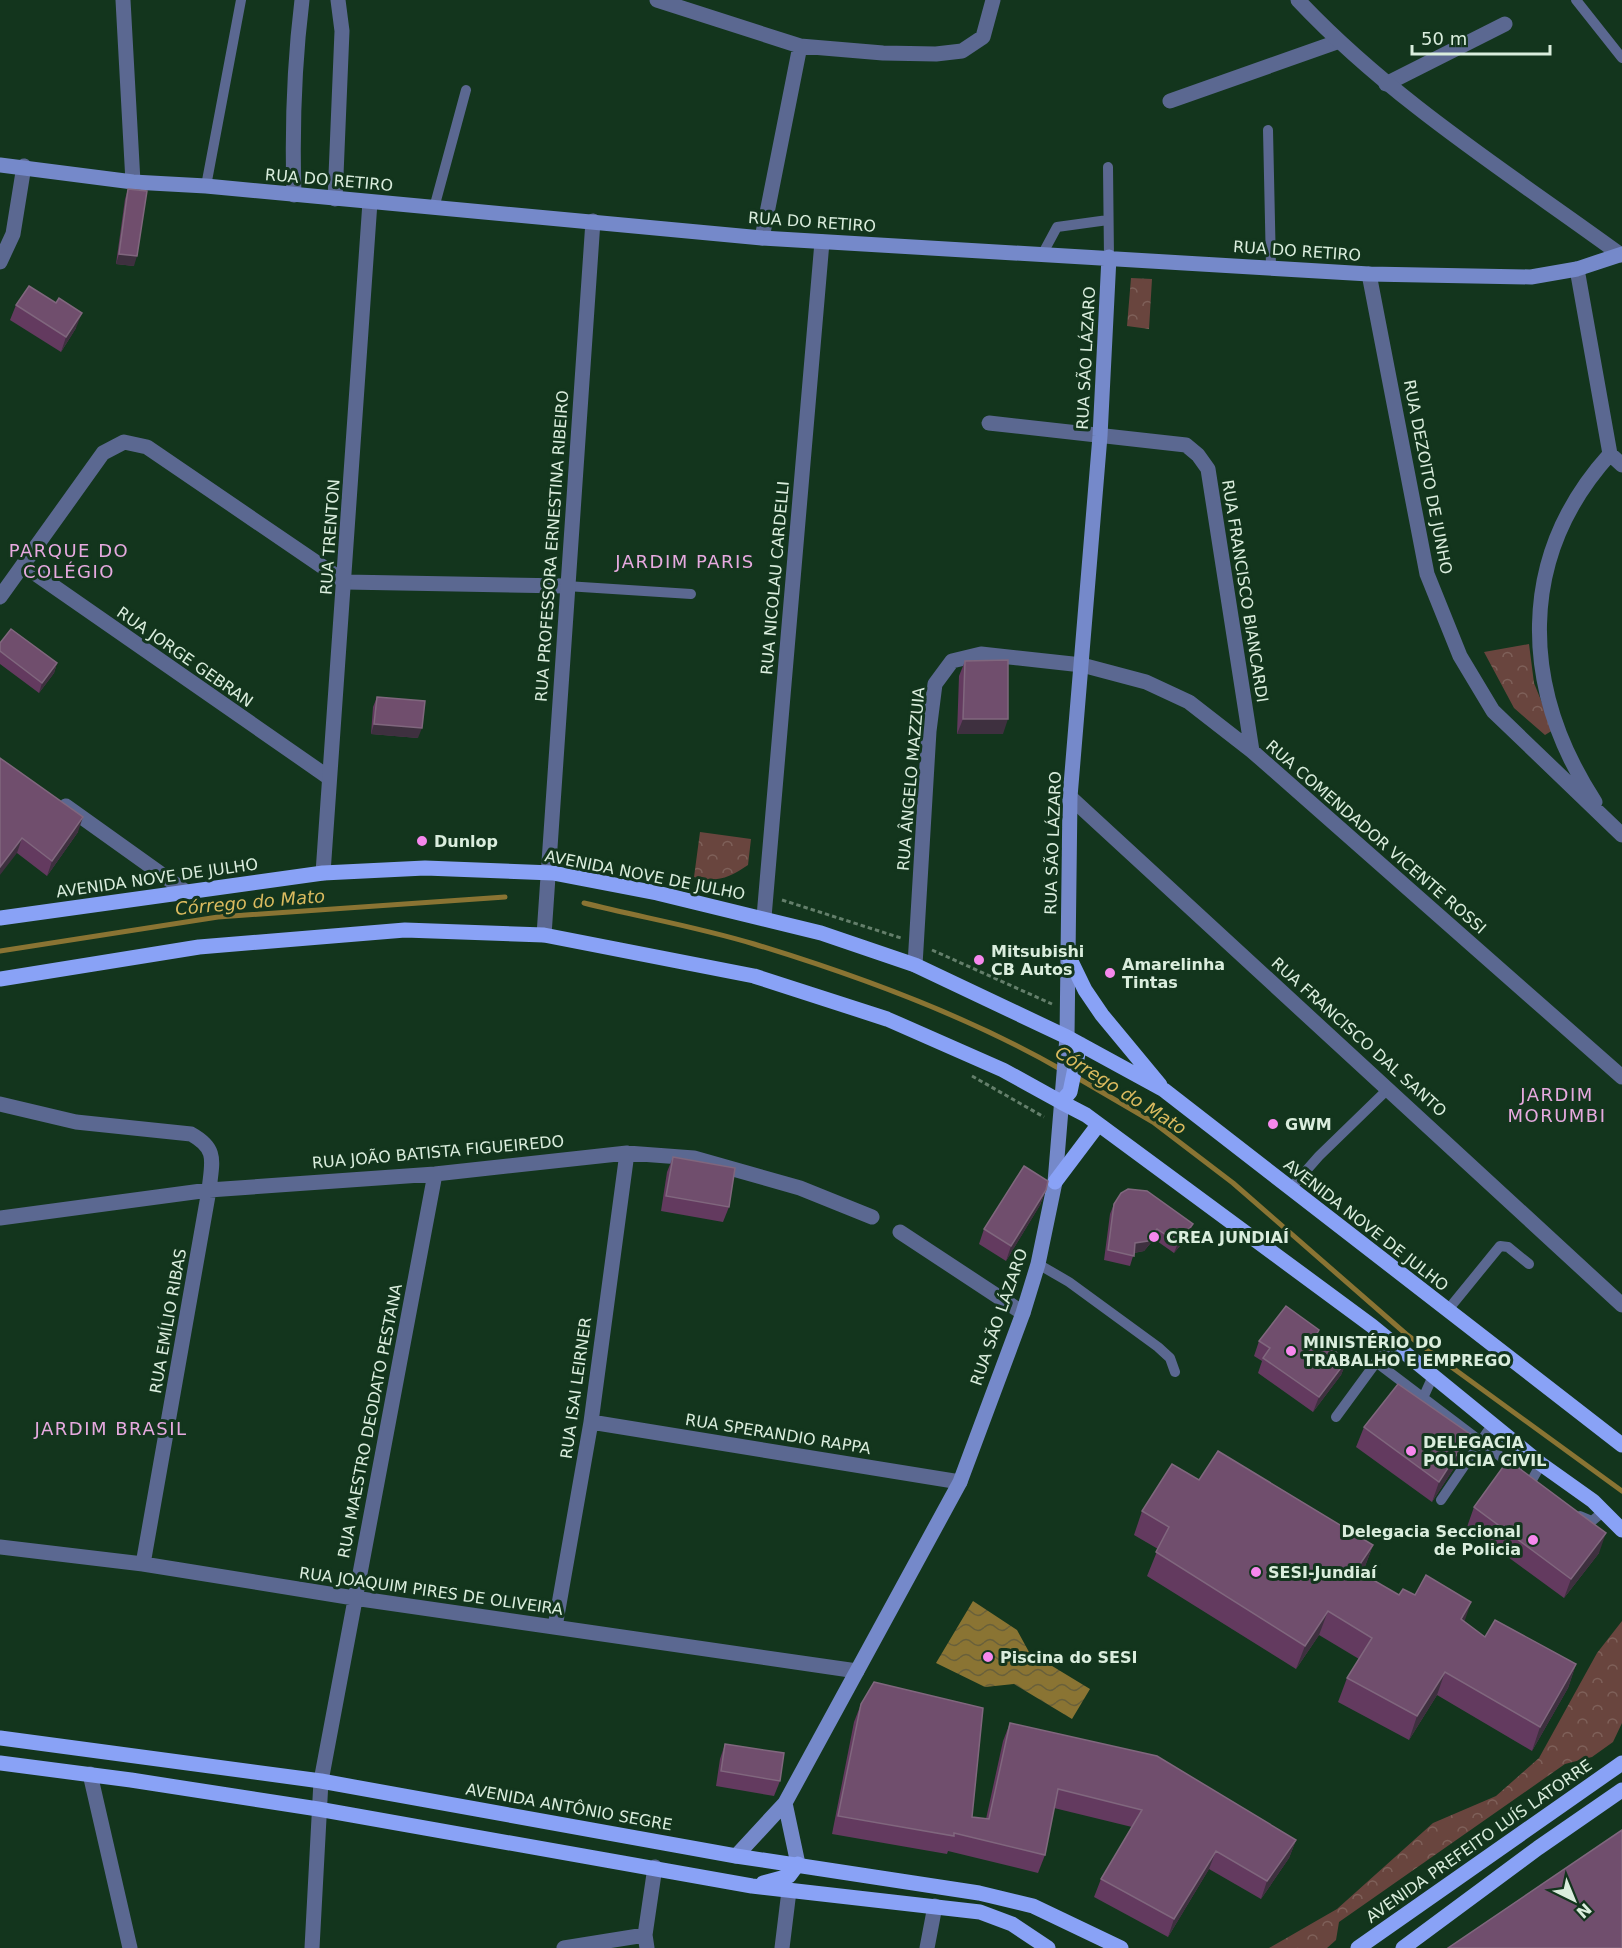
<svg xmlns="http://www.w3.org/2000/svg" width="1622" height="1948" font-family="'DejaVu Sans',sans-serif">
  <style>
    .forest { fill: url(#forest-crowns) }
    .water { fill: url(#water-waves) }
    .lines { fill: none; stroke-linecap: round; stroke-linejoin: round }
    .stream { stroke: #8a7433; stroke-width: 5 }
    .path { stroke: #647f6b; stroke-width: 3; stroke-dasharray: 4.5 3; stroke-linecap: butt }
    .service { stroke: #5b6891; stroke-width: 10 }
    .minor { stroke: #5b6891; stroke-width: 15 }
    .tertiary { stroke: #5b6891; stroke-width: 15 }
    .secondary { stroke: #7589ca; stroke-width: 15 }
    .primary { stroke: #89a2f6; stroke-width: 15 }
    .wall { fill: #633a5f }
    .shaded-wall { fill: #3e303f }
    .building { fill: #704e6d; stroke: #80677e; stroke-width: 1.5 }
    .poi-dot { fill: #f688ed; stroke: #13351d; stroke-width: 2 }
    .labels { text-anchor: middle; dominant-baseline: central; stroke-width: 6; stroke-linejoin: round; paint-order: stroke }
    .street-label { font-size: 16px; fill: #daeddd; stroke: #13351d }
    .poi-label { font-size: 16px; font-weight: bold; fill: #daeddd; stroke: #13351d; text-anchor: start }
    .neighbourhood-label { font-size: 18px; letter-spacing: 1.5px; fill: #e7aae0; stroke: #13351d }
    .water-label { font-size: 18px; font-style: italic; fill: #dbbb5f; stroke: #13351d }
  </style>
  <defs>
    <pattern id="forest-crowns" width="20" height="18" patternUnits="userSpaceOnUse" patternTransform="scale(1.5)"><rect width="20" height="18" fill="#69453e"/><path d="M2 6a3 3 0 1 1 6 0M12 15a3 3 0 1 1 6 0" fill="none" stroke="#7e6059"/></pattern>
    <pattern id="water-waves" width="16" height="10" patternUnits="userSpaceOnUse" patternTransform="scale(1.5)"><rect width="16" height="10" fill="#8a7433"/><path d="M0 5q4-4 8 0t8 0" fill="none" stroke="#69603a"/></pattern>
  </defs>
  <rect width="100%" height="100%" fill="#13351d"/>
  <!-- forest -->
  <path class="forest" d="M1131 278 1152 279 1149 329 1127 326Z
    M1529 644 1534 683 1553 730 1545 735 1514 708 1484 652Z
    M700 832 751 839 748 865C729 878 716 883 694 877Z
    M1622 1621V1723L1613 1742 1592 1757 1565 1764 1339 1922 1336 1940 1327 1948H1269L1337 1909 1433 1823 1496 1796 1539 1758 1597 1653Z"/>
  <!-- water -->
  <path class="water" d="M973 1601 1017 1630 1029 1652 1090 1689 1072 1719 1014 1684 985 1687 936 1663Z"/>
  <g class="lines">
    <!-- stream -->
    <path class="stream" d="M584 903C640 917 698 927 754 944 856 975 970 1017 1062 1070
      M0 951 218 917 505 897
      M1076 1077 1153 1122 1233 1183 1406 1334 1622 1491"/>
    <!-- path -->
    <path class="path" d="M782 900 901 938
      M932 950 1052 1004
      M972 1076 1044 1117"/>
    <!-- service -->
    <path class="service" d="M1576 0 1622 58
      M1268 130 1271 267
      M1108 167 1109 257
      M206 186 241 0
      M434 208 466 90
      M1043 253 1057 227 1108 220
      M566 586 691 594
      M1290 1189 1319 1156 1388 1089
      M1038 1264 1069 1282 1158 1347 1170 1358 1175 1372
      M1447 1311 1500 1246 1508 1247 1529 1264
      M1376 1362 1517 1469
      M1423 1398 1433 1376
      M1336 1417 1391 1342
      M1532 1480 1541 1464
      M1441 1500 1492 1425
      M1580 1516 1592 1521 1604 1511"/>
    <!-- minor -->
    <path class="minor" d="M123 0 133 182
      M657 0 800 46 883 53 936 54 962 51 983 37 993 0
      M1386 84 1505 24
      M1170 101 1337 42
      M294 195C292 130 294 65 302 0
      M335 199 342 31 338 0
      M762 238 800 46
      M0 262 13 234 24 166
      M1577 269 1610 454 1622 465
      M1369 274 1427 574 1460 656 1493 711 1622 835
      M989 423 1186 445 1198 455 1208 469 1252 751
      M23 565 328 777
      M0 597 103 453 124 442 147 447 345 582 566 586
      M1070 797 1622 1305
      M1595 802C1521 688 1516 558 1610 454
      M66 806 185 891
      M764 917 822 242
      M915 965 929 731 935 684 952 661 981 654 1082 665 1146 682 1189 702 1252 751 1622 1077
      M0 1104 76 1122 191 1134C218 1149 212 1161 209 1190L143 1564
      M0 1218 209 1190 435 1174 627 1153 694 1158 800 1188 872 1217
      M900 1232 1023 1313
      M591 1422 960 1482
      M0 1547 143 1564 354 1598 857 1671
      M555 1627 591 1422 627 1153
      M90 1774 130 1948
      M312 1948 321 1781 435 1174
      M564 1948 645 1935
      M647 1948 645 1935 655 1867
      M782 1948 789 1891
      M927 1948 935 1906"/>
    <!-- tertiary -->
    <path class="tertiary" d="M1298 0C1392 100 1510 174 1621 255
      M323 873 370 202
      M544 935 593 221"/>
    <!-- secondary -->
    <path class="secondary" d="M0 165 133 182 206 186 762 238 1369 274 1531 277 1577 269 1622 254
      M785 1803 798 1864
      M736 1856 785 1803 960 1482 1023 1313 1038 1264 1055 1182 1067 1037 1070 797 1100 436 1109 257"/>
    <!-- primary -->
    <path class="primary" d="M0 918 323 873 425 868 553 873 657 893 821 933 915 965 1067 1037 1164 1090 1622 1445
      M1068 955 1085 990 1102 1015 1160 1085
      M0 979 199 947 405 930 544 935 754 976 887 1019 1003 1070 1061 1102 1070 1092 1080 1044
      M1061 1102 1086 1115 1372 1326 1541 1464 1593 1501 1622 1530
      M1055 1182 1098 1125
      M0 1738 321 1781 736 1856 979 1893 1033 1906 1121 1948
      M0 1763 131 1780 318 1809 752 1886 980 1912 1012 1924 1048 1948
      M763 1883 789 1876 798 1864
      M1358 1948 1622 1763
      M1403 1948 1538 1848 1622 1790"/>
  </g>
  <!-- wall -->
  <path class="wall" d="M128 189 134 266 116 264 125 199Z
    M56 303 76 328 61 352 10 320 16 305Z
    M0 643 57 663 54 673 39 693 0 664Z
    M965 661 1003 734H957L959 676Z
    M377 697 418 738 371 734 373 707Z
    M0 758 78 832 47 876 17 853Z
    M673 1157 729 1207 723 1222 661 1211 667 1172Z
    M1046 1190 1040 1205 1006 1261 979 1244 984 1229Z
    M1114 1204 1190 1234 1174 1253 1154 1239 1144 1251 1134 1253 1130 1266 1104 1260 1110 1214Z
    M1319 1330 1316 1338 1347 1360 1341 1375 1313 1412 1258 1373 1262 1361 1254 1356 1259 1341Z
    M1364 1427 1470 1434 1463 1454 1432 1502 1356 1447Z
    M1199 1480 1373 1545 1364 1569 1362 1573 1399 1595 1464 1622 1485 1637 1576 1664 1568 1688 1532 1751 1437 1695 1409 1740 1338 1702 1347 1678 1359 1659 1319 1635 1296 1669 1147 1576 1158 1549 1134 1535 1142 1511Z
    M1474 1507 1599 1553 1564 1598 1467 1527Z
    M861 1704 972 1817 986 1819 1003 1741 1010 1723 1296 1840 1289 1858 1261 1899 1209 1869 1168 1937 1094 1897 1101 1879 1132 1827 1054 1808 1045 1855 1038 1873 948 1851 947 1854 832 1834 854 1722Z
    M725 1744 780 1781 774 1796 716 1786 720 1759Z"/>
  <!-- shaded-wall -->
  <path class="shaded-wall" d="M119 254 137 256 134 266 116 264Z
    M82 313 76 328 61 352 66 337Z
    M57 663 54 673 39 693 42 683Z
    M963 719H1008L1003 734H957Z
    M374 724 422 728 418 738 371 734Z
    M83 817 78 832 47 876 52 861Z
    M22 838 17 853 0 875V867Z
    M1046 1190 1040 1205 1006 1261 1011 1246Z
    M1193 1224 1190 1234 1174 1253 1178 1243Z
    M1157 1229 1154 1239 1144 1251 1132 1253 1135 1243Z
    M1347 1360 1341 1375 1313 1412 1319 1397Z
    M1470 1434 1463 1454 1432 1502 1439 1482Z
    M1606 1533 1599 1553 1564 1598 1571 1579Z
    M1373 1545 1364 1569 1348 1593 1356 1570Z
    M1471 1602 1463 1626 1461 1619Z
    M1328 1611 1319 1635 1296 1669 1305 1646Z
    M1576 1664 1568 1688 1532 1751 1540 1727Z
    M1445 1672 1437 1695 1409 1740 1417 1716Z
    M1296 1840 1289 1858 1261 1899 1267 1881Z
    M1216 1851 1209 1869 1168 1937 1174 1919Z"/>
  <!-- building -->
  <path class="building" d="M128 189 147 191 137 256 119 254Z
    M29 286 56 303 59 298 82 313 66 337 16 305Z
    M11 629 57 663 42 683 0 651V643Z
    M1008 660V719H963L965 661Z
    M377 697 425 701 422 728 374 724Z
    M0 758 83 817 52 861 22 838 0 867Z
    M673 1157 735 1168 729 1207 666 1196Z
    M1024 1166 1048 1181 1046 1190 1011 1246 984 1229Z
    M1128 1189 1147 1191 1193 1224 1178 1243 1157 1229 1148 1241 1135 1243 1134 1256 1108 1250 1114 1204 1121 1193Z
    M1286 1306 1319 1330 1315 1337 1347 1360 1319 1397 1263 1358 1270 1348 1259 1341Z
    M1398 1384 1470 1434 1439 1482 1364 1427Z
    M1218 1451 1373 1545 1356 1570 1399 1595 1403 1589 1415 1595 1426 1575 1471 1602 1461 1619 1485 1637 1495 1620 1576 1664 1540 1727 1445 1672 1417 1716 1347 1678 1372 1638 1328 1611 1305 1646 1156 1552 1169 1527 1142 1511 1172 1464 1199 1480Z
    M1508 1460 1606 1533 1571 1579 1474 1507Z
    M874 1682 983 1708 972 1817 989 1819 1010 1723 1157 1756 1296 1840 1267 1881 1216 1851 1174 1919 1101 1879 1142 1810 1058 1789 1045 1855 954 1833V1836L838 1816 861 1704Z
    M725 1744 784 1753 780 1781 721 1771Z
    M1622 1830V1948H1448Z"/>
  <!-- markers -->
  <g class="poi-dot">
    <circle cx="422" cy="841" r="6"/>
    <circle cx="979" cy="960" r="6"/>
    <circle cx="1110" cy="973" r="6"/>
    <circle cx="1273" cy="1124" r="6"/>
    <circle cx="1154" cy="1237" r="6"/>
    <circle cx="1291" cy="1351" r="6"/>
    <circle cx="1411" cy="1451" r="6"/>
    <circle cx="1533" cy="1540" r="6"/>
    <circle cx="1256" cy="1572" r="6"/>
    <circle cx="988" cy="1657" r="6"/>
  </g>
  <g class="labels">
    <!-- street labels -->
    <g class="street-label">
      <text transform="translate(329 180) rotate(5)">RUA DO RETIRO</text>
      <text transform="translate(812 222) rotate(4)">RUA DO RETIRO</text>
      <text transform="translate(1297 251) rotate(4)">RUA DO RETIRO</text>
      <text transform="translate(1086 358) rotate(-87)">RUA SÃO LÁZARO</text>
      <text transform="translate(1428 477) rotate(79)">RUA DEZOITO DE JUNHO</text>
      <text transform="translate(330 537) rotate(-86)">RUA TRENTON</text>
      <text transform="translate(552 546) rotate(-86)">RUA PROFESSORA ERNESTINA RIBEIRO</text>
      <text transform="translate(775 578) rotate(-85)">RUA NICOLAU CARDELLI</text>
      <text transform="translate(1245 591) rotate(81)">RUA FRANCISCO BIANCARDI</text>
      <text transform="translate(185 657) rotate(35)">RUA JORGE GEBRAN</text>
      <text transform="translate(911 779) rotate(-85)">RUA ÂNGELO MAZZUIA</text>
      <text transform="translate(1376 837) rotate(41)">RUA COMENDADOR VICENTE ROSSI</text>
      <text transform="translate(1053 843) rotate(-88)">RUA SÃO LÁZARO</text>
      <text transform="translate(645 875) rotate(11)">AVENIDA NOVE DE JULHO</text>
      <text transform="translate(157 878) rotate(-8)">AVENIDA NOVE DE JULHO</text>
      <text transform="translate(1359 1037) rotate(42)">RUA FRANCISCO DAL SANTO</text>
      <text transform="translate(438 1152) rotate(-5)">RUA JOÃO BATISTA FIGUEIREDO</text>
      <text transform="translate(1366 1225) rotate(38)">AVENIDA NOVE DE JULHO</text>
      <text transform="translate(999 1317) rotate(-71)">RUA SÃO LÁZARO</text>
      <text transform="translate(168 1321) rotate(-80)">RUA EMÍLIO RIBAS</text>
      <text transform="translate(576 1388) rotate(-82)">RUA ISAI LEIRNER</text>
      <text transform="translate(370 1421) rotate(-79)">RUA MAESTRO DEODATO PESTANA</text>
      <text transform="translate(778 1434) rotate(9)">RUA SPERANDIO RAPPA</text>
      <text transform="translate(431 1591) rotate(8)">RUA JOAQUIM PIRES DE OLIVEIRA</text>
      <text transform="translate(569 1807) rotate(10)">AVENIDA ANTÔNIO SEGRE</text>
      <text transform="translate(1479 1841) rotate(-35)">AVENIDA PREFEITO LUÍS LATORRE</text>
    </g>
    <!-- poi labels -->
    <g class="poi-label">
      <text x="434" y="841">Dunlop</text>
      <text x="991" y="951">Mitsubishi<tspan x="991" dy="18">CB Autos</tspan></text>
      <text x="1122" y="964">Amarelinha<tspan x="1122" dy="18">Tintas</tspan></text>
      <text x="1285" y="1124">GWM</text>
      <text x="1166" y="1237">CREA JUNDIAÍ</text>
      <text x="1303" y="1342">MINISTÉRIO DO<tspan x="1303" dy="18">TRABALHO E EMPREGO</tspan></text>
      <text x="1423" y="1442">DELEGACIA<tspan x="1423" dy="18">POLICIA CIVIL</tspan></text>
      <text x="1521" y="1531" text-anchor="end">Delegacia Seccional<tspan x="1521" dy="18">de Policia</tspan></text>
      <text x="1268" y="1572">SESI-Jundiaí</text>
      <text x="1000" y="1657">Piscina do SESI</text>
    </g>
    <!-- neighbourhood labels -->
    <g class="neighbourhood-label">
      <text x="69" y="550">PARQUE DO<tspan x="69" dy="21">COLÉGIO</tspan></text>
      <text x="685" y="561">JARDIM PARIS</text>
      <text x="1557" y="1094">JARDIM<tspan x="1557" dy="21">MORUMBI</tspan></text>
      <text x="111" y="1428">JARDIM BRASIL</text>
    </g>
    <!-- water labels -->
    <g class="water-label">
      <text transform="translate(250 902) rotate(-5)">Córrego do Mato</text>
      <text transform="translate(1121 1090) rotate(32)">Córrego do Mato</text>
    </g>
  </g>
  <!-- north arrow -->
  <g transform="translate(1574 1900) rotate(137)" stroke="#13351d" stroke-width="4.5" paint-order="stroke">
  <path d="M0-4.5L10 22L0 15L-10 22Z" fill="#daeddd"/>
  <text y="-9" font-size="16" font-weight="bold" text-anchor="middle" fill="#daeddd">N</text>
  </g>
  <!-- scale -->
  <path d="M1412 45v9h138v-9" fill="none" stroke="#daeddd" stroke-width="3"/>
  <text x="1421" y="45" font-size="18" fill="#daeddd" stroke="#13351d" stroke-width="4.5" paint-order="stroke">50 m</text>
</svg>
